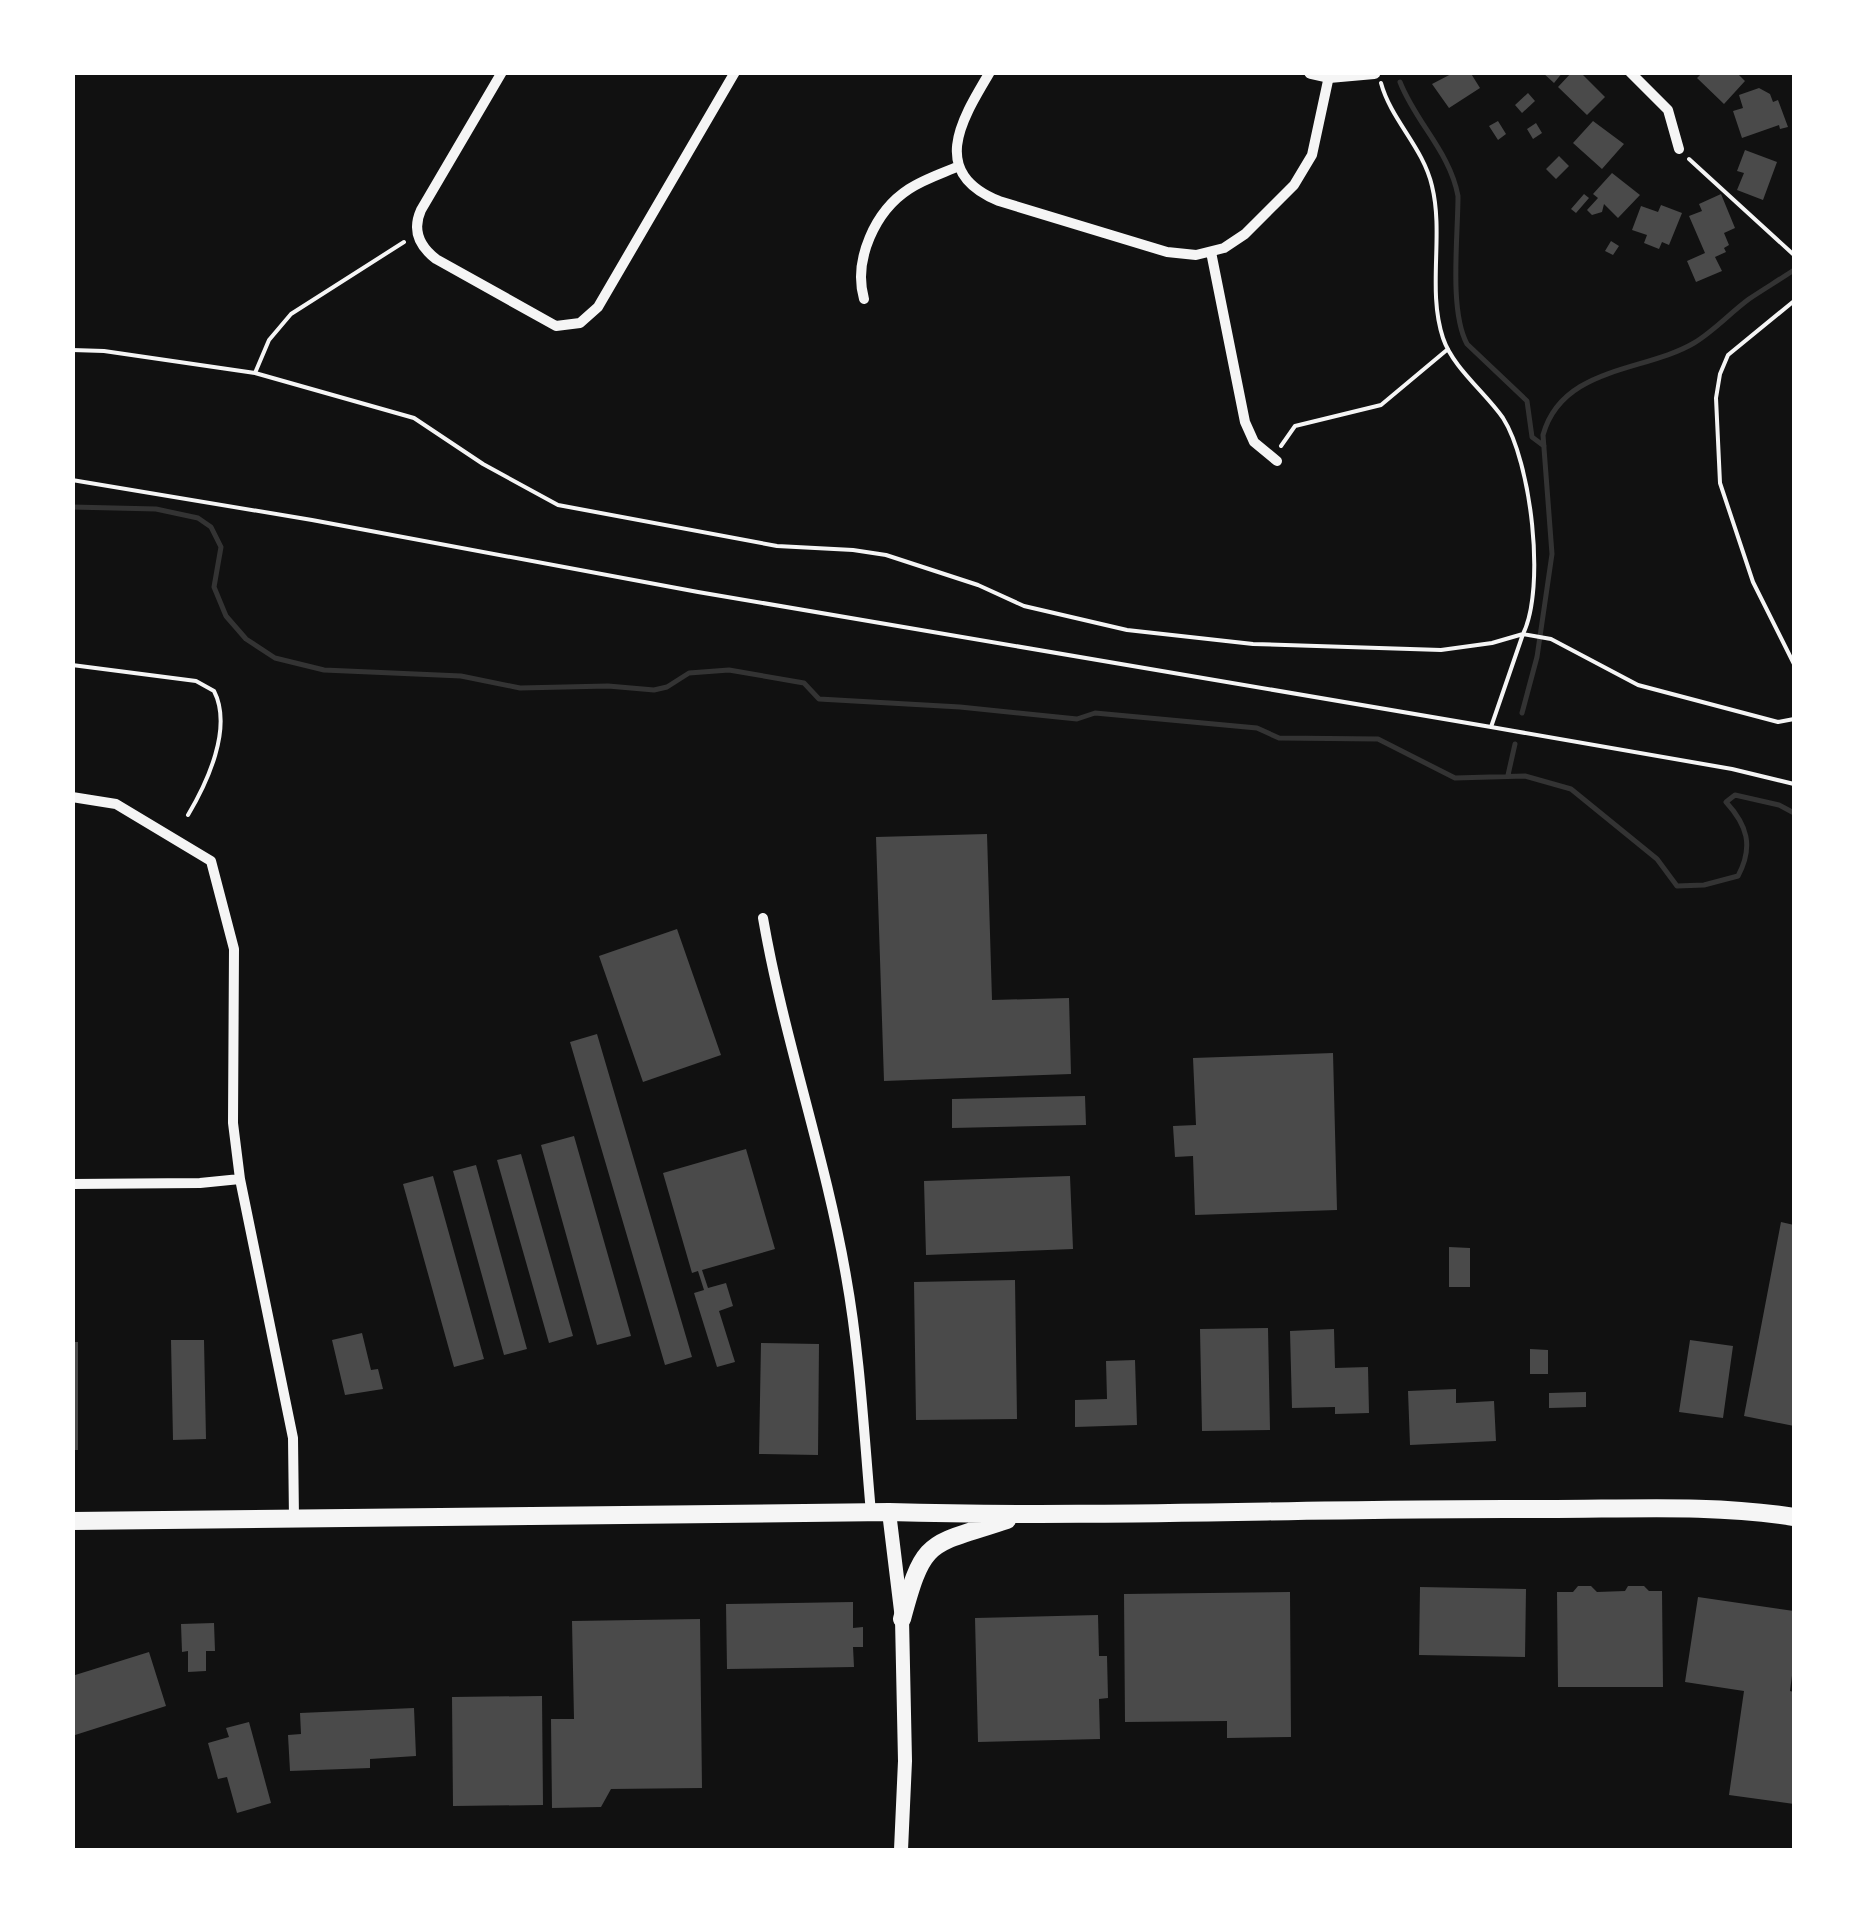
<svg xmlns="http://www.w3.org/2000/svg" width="1867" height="1923" font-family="'Alegreya Sans',sans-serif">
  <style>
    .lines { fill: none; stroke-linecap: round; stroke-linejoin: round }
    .stream { stroke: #333; stroke-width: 5 }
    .building { fill: #4a4a4a }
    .path { stroke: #f5f5f5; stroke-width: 4 }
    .minor { stroke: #f5f5f5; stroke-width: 10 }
    .tertiary { stroke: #f5f5f5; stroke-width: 14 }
    .primary { stroke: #f5f5f5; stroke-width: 18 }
  </style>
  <rect width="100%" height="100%" fill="#111"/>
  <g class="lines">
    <!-- stream -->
    <path class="stream" d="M1400 82C1416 123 1450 152 1458 196 1458 237 1449 311 1467 344L1527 401 1532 437 1544 446
      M72 507 156 509 198 518 211 527 221 547 214 587 226 616 246 639 275 658 324 670 461 676 520 688 608 686 654 690 667 687 689 673 729 670 804 683 819 699 960 707 1077 719 1095 713 1257 728 1279 738 1378 739 1455 778 1525 776 1571 789 1657 859 1677 886 1704 885 1738 876C1754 846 1747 825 1726 802L1735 795 1779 805 1794 813
      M1522 713 1537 657 1552 554 1543 435C1562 366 1645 372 1694 343 1714 331 1730 313 1749 299 1764 289 1779 280 1794 270
      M1508 775 1515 744"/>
  </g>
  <!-- building -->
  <path class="building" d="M1455 72H1470L1480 88 1449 108 1432 84Z
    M1542 72H1563L1554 83Z
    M1572 72H1580L1605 97 1587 115 1558 87Z
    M1703 72H1736L1745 81 1724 104 1697 78Z
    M1759 88 1770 94 1773 102 1778 100 1788 127 1780 129 1779 125 1742 138 1733 111 1743 108 1739 95Z
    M1528 93 1535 101 1522 113 1515 105Z
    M1498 121 1506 134 1498 140 1489 126Z
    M1593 121 1624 144 1602 169 1573 143Z
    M1536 123 1542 133 1533 139 1527 129Z
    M1745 150 1777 162 1763 200 1737 190 1744 173 1737 171Z
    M1559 156 1569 166 1556 179 1546 169Z
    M1612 173 1640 195 1618 218 1604 204 1602 212 1592 215 1587 210 1598 198 1593 194Z
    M1584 194 1589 198 1576 213 1571 209Z
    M1721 194 1735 228 1724 233 1729 245 1724 248 1726 252 1715 257 1722 271 1696 282 1687 261 1705 253 1689 216 1702 211 1699 204Z
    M1661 205 1682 213 1669 245 1662 242 1659 249 1644 243 1647 235 1632 230 1641 206 1658 212Z
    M1611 241 1619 246 1613 255 1605 251Z
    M987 834 992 1000 1069 998 1071 1074 884 1081 876 837Z
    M677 929 721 1055 643 1082 599 956Z
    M597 1034 692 1357 665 1365 570 1042Z
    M1333 1053 1337 1210 1195 1215 1193 1156 1175 1157 1173 1126 1196 1125 1193 1058Z
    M1085 1096 1086 1125 952 1128V1099Z
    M574 1136 631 1336 597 1345 541 1145Z
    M746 1149 775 1249 702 1270 708 1288 726 1283 733 1306 719 1311 735 1362 717 1367 694 1293 704 1290 698 1271 692 1273 663 1173Z
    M521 1154 573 1336 549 1343 497 1160Z
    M476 1165 527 1349 504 1355 453 1171Z
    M433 1176 484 1359 454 1367 403 1184Z
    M1070 1176 1073 1249 926 1255 924 1181Z
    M1781 1222 1794 1225V1426L1744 1416Z
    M1449 1247 1470 1248V1287H1449Z
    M1015 1280 1017 1419 916 1420 914 1282Z
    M1268 1328 1270 1430 1202 1431 1200 1329Z
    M1334 1329 1335 1368 1368 1367 1369 1413 1335 1414V1407L1292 1408 1290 1331Z
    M362 1333 371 1370 378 1369 383 1389 345 1395 332 1340Z
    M171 1340H204L206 1439 173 1440Z
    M1690 1340 1733 1346 1723 1418 1679 1412Z
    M72 1342H78V1450H72Z
    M761 1343 819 1344 818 1455 759 1454Z
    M1530 1349 1548 1350V1374H1530Z
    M1135 1360 1137 1425 1075 1427V1400L1107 1399 1106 1361Z
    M1456 1389V1403L1494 1401 1496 1441 1410 1445 1408 1391Z
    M1586 1392V1407L1549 1408V1393Z
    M1578 1586H1591L1597 1592 1625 1591 1628 1586H1644L1649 1591H1662L1663 1687H1558L1557 1592H1573Z
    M1420 1587 1526 1589 1525 1657 1419 1655Z
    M1290 1592 1291 1737 1227 1738V1721L1125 1722 1124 1594Z
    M1698 1597 1794 1611V1660L1790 1691 1794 1692V1804L1729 1795 1744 1691 1685 1682Z
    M853 1602V1628L863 1627V1647H853L854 1667 727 1669 726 1604Z
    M1098 1615 1099 1656H1107L1108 1698 1099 1699 1100 1739 978 1742 975 1618Z
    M700 1619 702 1788 611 1789 601 1807 552 1808 551 1719H574L572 1621Z
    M214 1623 215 1651H206V1671L188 1672V1651L182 1652 181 1624Z
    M149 1652 166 1706 72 1736V1676Z
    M542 1696 543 1805 453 1806 452 1697Z
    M414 1708 416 1756 370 1759V1768L290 1771 288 1735 301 1734 300 1713Z
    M249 1722 271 1803 237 1813 227 1777 218 1779 208 1743 229 1737 226 1728Z"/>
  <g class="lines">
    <!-- path -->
    <path class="path" d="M1381 83C1391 120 1423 147 1432 186 1444 235 1427 290 1443 338 1453 368 1485 392 1503 418 1531 462 1546 587 1523 634L1551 639 1638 685 1778 722 1794 719
      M1689 159 1794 255
      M404 242 291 314 269 340 255 373 414 418 483 464 558 505 777 546 853 550 886 555 978 585 1024 606 1127 630 1253 644 1441 650 1492 643 1523 634 1491 727
      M1794 301 1728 355 1720 374 1716 398 1720 483 1753 582 1794 664
      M72 350 104 351 255 373
      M1281 446 1295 426 1381 405 1448 349
      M72 480 312 520 698 592 1491 727 1732 769 1794 784
      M72 665 196 681 214 691C233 728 207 783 188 815"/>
    <!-- minor -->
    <path class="minor" d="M502 72 421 210C412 230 419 246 436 259L556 326 580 323 598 307 735 72
      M990 72C962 119 928 172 999 201L1167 252 1196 255 1224 248 1245 234 1294 185 1312 155 1329 76
      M1630 72 1668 110 1679 149
      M1211 252 1245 422 1254 442 1277 461
      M864 299C853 260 875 211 909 189 924 179 943 173 959 166
      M72 797 116 804 211 861 234 949 233 1123 240 1179 293 1438 294 1519
      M763 918C784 1039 825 1155 846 1276 860 1354 864 1434 871 1513
      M72 1184 200 1183 240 1179"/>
    <!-- tertiary -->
    <path class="tertiary" d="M1311 72 1329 76 1374 72
      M889 1512 902 1619 905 1761 901 1850"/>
    <!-- primary -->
    <path class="primary" d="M72 1521 889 1512C1102 1518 1315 1508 1528 1509 1616 1510 1708 1503 1794 1517
      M902 1619C924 1536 929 1546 1007 1520"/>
  </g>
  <!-- border -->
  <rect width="1867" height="1923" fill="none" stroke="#ffffff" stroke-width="150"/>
</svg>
